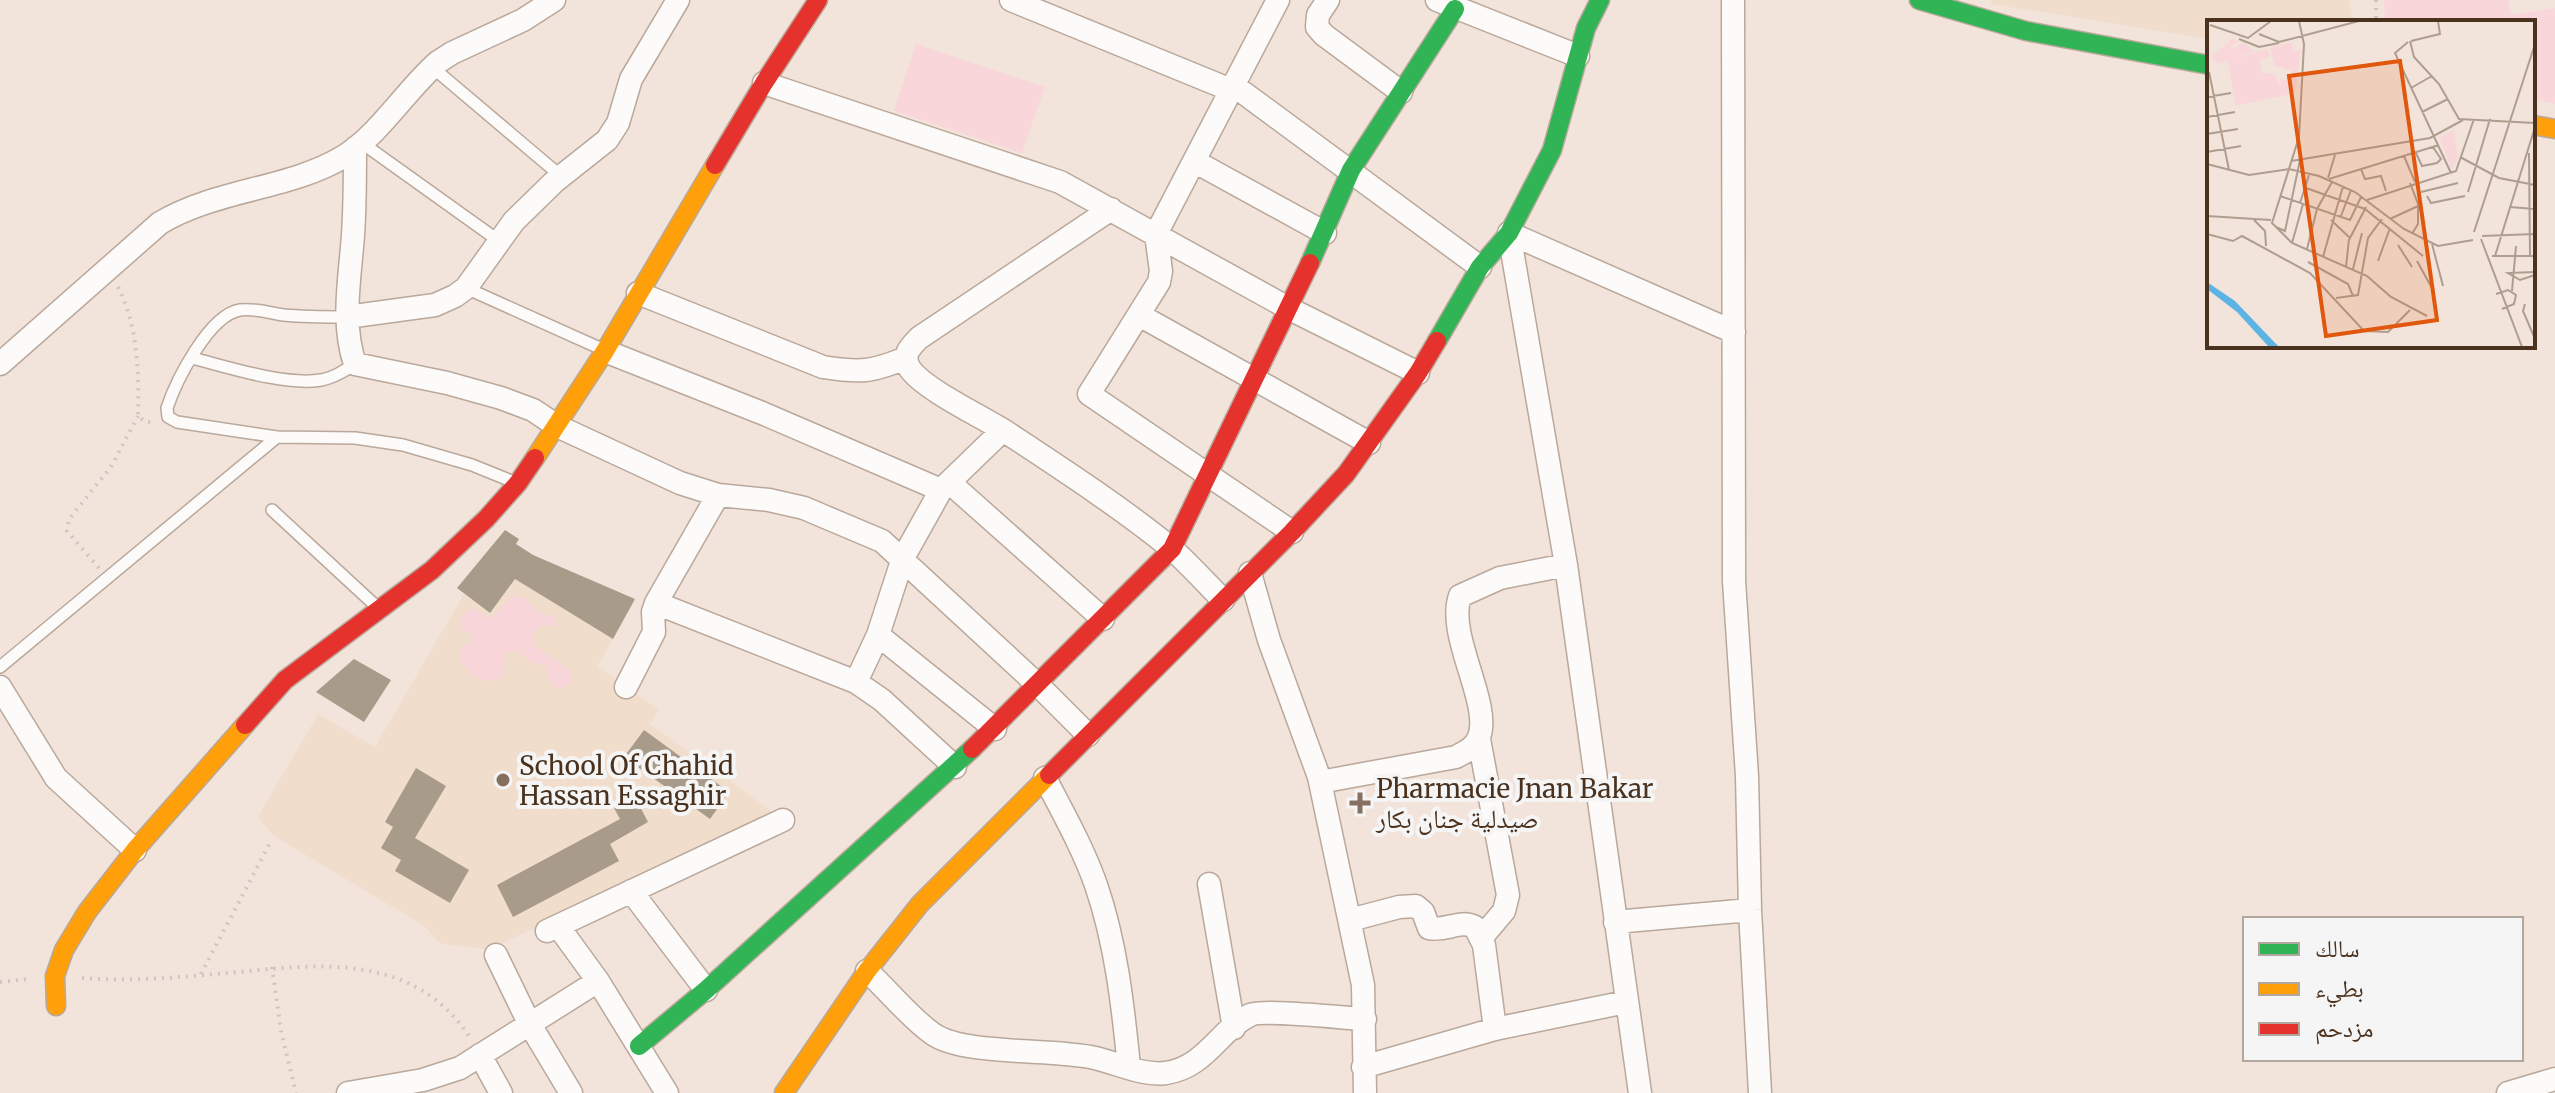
<svg xmlns="http://www.w3.org/2000/svg" width="2555" height="1093" font-family="Merriweather,'Noto Naskh Arabic',serif">
  <style>
    .built { fill: #f1ddcb }
    .green { fill: #f9d6d9 }
    .building { fill: #a89b8a }
    .lines { fill: none; stroke-linecap: round; stroke-linejoin: round }
    .lane-casing { stroke: #b9a89b; stroke-width: 14 }
    .street-casing { stroke: #b9a89b; stroke-width: 25 }
    .fast-casing { stroke: #b9a89b; stroke-width: 21 }
    .slow-casing { stroke: #b9a89b; stroke-width: 21 }
    .jam-casing { stroke: #b9a89b; stroke-width: 21 }
    .path { stroke: #ccc6c1; stroke-width: 4; stroke-dasharray: 2 6; stroke-linecap: butt }
    .lane { stroke: #fdfbf9; stroke-width: 11 }
    .street { stroke: #fdfbf9; stroke-width: 22 }
    .fast { stroke: #30b455; stroke-width: 18 }
    .slow { stroke: #ff9f0a; stroke-width: 18 }
    .jam { stroke: #e5322d; stroke-width: 18 }
    .poi-dot { fill: #857060; stroke: #f5f5f5; stroke-width: 3 }
    .labels { text-anchor: middle; dominant-baseline: central; stroke-width: 8; stroke-linejoin: round; paint-order: stroke }
    .poi-label { font-size: 26px; fill: #4a321e; stroke: #f5f5f5; text-anchor: start }
    .inset-road { fill: none; stroke: #af9d8f; stroke-width: 2 }
    .view { fill: #e0570d; fill-opacity: 0.15; stroke: #e0570d; stroke-width: 4 }
    .inset-edge { fill: none; stroke: #4a321e; stroke-width: 4 }
  </style>
  <rect width="100%" height="100%" fill="#f2e4da"/>
  <!-- built -->
  <path class="built" d="M1991 0H2349L2352 16 2351 22H2209V39L1991 4Z
    M515 579 613 639 597 666 659 710 650 724 774 813 489 950 440 943 423 925 274 836 258 817 318 714 375 747 464 594 490 612Z"/>
  <!-- green -->
  <path class="green" d="M2384 0H2508L2511 15 2555 8V104L2533 99V22H2385Z
    M916 44 1045 87 1022 153 894 111Z
    M511 596 527 599 541 614 552 615 556 623 553 626 541 625 533 635 534 645 572 672 571 684 558 690 548 679 547 667 528 661 517 650 505 653 503 677C483 688 469 675 459 658L462 648 473 640 471 634 462 630V615L473 608 491 619Z"/>
  <!-- building -->
  <path class="building" d="M505 530 519 539 516 544 533 555 635 599 613 639 515 579 490 613 457 588Z
    M354 659 391 680 364 722 316 692Z
    M644 730 729 792 710 819 624 757Z
    M416 768 446 786 415 838 469 870 450 903 395 871 401 860 381 848 393 827 385 822Z
    M635 797 648 822 610 844 619 861 513 917 497 885 620 819 614 808Z"/>
  <g class="lines">
    <defs>
      <path id="lane" d="M432 67 562 177
        M362 143 499 241
        M466 288 604 350
        M192 358C228 367 285 386 321 380 333 378 344 371 355 364
        M277 437 177 422 168 417 167 408C176 381 209 315 240 310 254 308 270 313 284 315 305 317 326 317 347 317
        M272 510 377 607
        M0 667 277 437 355 438 403 445 472 465 514 482"/>
      <path id="street" d="M1011 0 1231 90
        M1278 0 1156 234 1161 271 1159 282 1089 394 1292 532
        M1328 0 1318 15 1317 27 1324 35 1401 92
        M1437 0 1578 56
        M1733 0 1734 581 1747 776 1750 910 1760 1093
        M764 83 1060 182 1290 309 1418 373
        M1233 85 1480 267
        M355 148C355 177 355 206 353 235 350 278 341 323 355 364L447 383 501 398 533 410 557 426 680 483 718 495 769 500 804 508 882 541 1038 685 1088 735
        M1194 161 1325 233
        M1111 209 919 338C910 347 901 356 910 369 925 390 983 417 1006 432 1062 469 1119 506 1171 548 1189 564 1206 583 1223 600
        M1509 233 1566 565 1640 1093
        M1509 233 1734 332
        M638 293 823 367C861 373 871 372 906 358
        M1139 315 1369 443
        M347 317 435 305 455 296 466 288 514 221 554 182 607 140 618 123 631 79 678 0
        M605 351 762 413 941 490
        M0 364 160 223C217 189 290 189 343 157 381 133 405 91 438 62L452 53 523 20 554 0
        M949 482 1103 619
        M1250 573 1269 640 1319 777 1363 985 1365 1093
        M656 603 856 682 882 700 955 767
        M878 635 995 729
        M856 682 878 635 903 558 941 490 1003 430
        M0 687 56 778 135 850
        M626 687 654 632 653 612 656 603 718 495
        M1479 739 1508 895 1504 911 1482 937
        M1045 778C1063 813 1083 848 1096 885 1116 943 1123 1006 1129 1067
        M1320 782 1456 757C1465 752 1475 748 1479 737 1492 704 1446 635 1460 596L1500 578 1566 565
        M1209 884 1234 1028
        M631 891 706 990
        M1350 920 1399 907 1416 906 1423 912 1429 928C1446 932 1459 919 1475 927L1484 945 1495 1029
        M1615 922 1750 910
        M558 926 598 981 667 1093
        M547 931 783 820
        M496 955 529 1023 571 1093
        M867 971C888 990 910 1018 933 1034 965 1056 1053 1048 1095 1058 1117 1063 1142 1076 1166 1073 1206 1067 1219 1030 1250 1015 1263 1009 1344 1018 1365 1019
        M480 1055 501 1093
        M1363 1067 1495 1029 1626 1002
        M348 1093 423 1080 460 1068 598 981
        M2508 1093 2555 1079"/>
      <path id="fast" d="M1919 0 2026 31 2209 65
        M1310 263 1351 170 1455 9
        M1437 341 1480 267 1509 233 1552 150 1586 28 1600 0
        M639 1046 706 990 972 749"/>
      <path id="slow" d="M2533 125 2555 129
        M535 458 605 351 715 165
        M56 1006 55 976 64 950 87 912 135 850 245 725
        M784 1093 867 971 920 904 1049 775"/>
      <path id="jam" d="M715 165 764 83 818 0
        M245 725 285 680 432 570 486 519 518 483 535 458
        M972 749 1172 549 1310 263
        M1049 775 1292 532 1346 474 1418 373 1437 341"/>
    </defs>
    <!-- lane casing -->
    <use href="#lane" class="lane-casing"/>
    <!-- street casing -->
    <use href="#street" class="street-casing"/>
    <!-- fast casing -->
    <use href="#fast" class="fast-casing"/>
    <!-- slow casing -->
    <use href="#slow" class="slow-casing"/>
    <!-- jam casing -->
    <use href="#jam" class="jam-casing"/>
    <!-- path -->
    <path class="path" d="M2376 0V22
      M118 287C138 326 139 373 138 416L144 421 155 423
      M99 568 67 531 69 519 111 467 138 416
      M272 967 281 1031 296 1093
      M201 974 271 841
      M82 978C130 982 181 977 228 973 319 964 414 951 471 1039
      M0 982 29 979"/>
    <!-- lane -->
    <use href="#lane" class="lane"/>
    <!-- street -->
    <use href="#street" class="street"/>
    <!-- fast -->
    <use href="#fast" class="fast"/>
    <!-- slow -->
    <use href="#slow" class="slow"/>
    <!-- jam -->
    <use href="#jam" class="jam"/>
  </g>
  <!-- markers -->
  <g class="poi-dot">
    <circle cx="503" cy="780" r="8"/>
    <path d="M1356 791h8v8h8v8h-8v8h-8v-8h-8v-8h8z"/>
  </g>
  <g class="labels">
    <!-- poi labels -->
    <g class="poi-label">
      <text x="519" y="765">School Of Chahid<tspan x="519" dy="30">Hassan Essaghir</tspan></text>
      <text x="1376" y="788">Pharmacie Jnan Bakar<tspan x="1376" dy="30">صيدلية جنان بكار</tspan></text>
    </g>
  </g>
  <!-- overview -->
  <g transform="translate(2207 20)">
    <rect width="328" height="328" fill="#f2e4da"/>
    <path d="M26 18 32 22 24 25 25 30 36 22 47 31 11 44 4 37ZM84 22 87 31 94 29 88 73 28 86 21 40 61 29 63 37 52 40 56 54 66 53 74 66 73 59 84 61 85 51 68 46 63 28ZM247 110 251 137 245 150 232 117Z" fill="#f9d6d9"/>
    <path d="M0 262 28 281 72 327H62L30 292 0 269Z" fill="#5cb4e4"/>
    <path class="inset-road" d="M92 1 97 24 92 117 65 203 85 223 160 256 184 277 220 296M3 5 41 18 64 1M52 14 72 22 152 1M32 19 52 27 72 23M203 21 207 37 232 64 252 99 328 103M204 21 233 14 231 1M201 22 188 33 244 153M2 52 22 150M204 68 225 56M0 77 24 73M215 92 241 79M0 97 28 92M0 114 31 109M0 132 34 126M209 133 215 146 230 143 234 139 226 127M322 133 323 236M197 136 208 162M253 137 292 158 328 165M84 141 223 118 256 100M0 144 42 155 82 149 112 156 148 172 197 209 231 226 266 220M154 149 158 159 174 156 179 171M121 158 128 135M122 159 232 125M203 163 211 184V204L205 214M99 168 158 189 216 236M214 172 251 163M261 172 283 99M73 176 143 200 154 177M220 176 224 183 258 176M160 180 249 151 267 99M93 183 102 155M303 187 328 189M110 189 125 162M0 196 64 200M134 196 144 170M183 199 211 186M47 200 58 211 59 226M124 200 143 218 159 187M69 207 78 211 93 140M267 212 328 24M0 214 26 221 35 216 103 253 157 311 181 312 203 290M275 216 328 214M274 219 315 327M85 223 96 184M225 224 236 266M191 225 205 247M100 229 110 189M285 236H328M288 236 328 107M116 237 136 166M171 241 183 208M210 241 226 270M101 242 141 264 146 276M139 247 142 219M146 249 155 213M328 252 301 253 313 260 328 255M305 271 309 226M289 274 301 270 309 275 307 284 295 289M129 278 151 275 161 218 175 199M318 284 316 291 328 319"/>
    <path class="view" d="M193 41 230 300 119 316 82 56Z"/>
    <rect width="328" height="328" class="inset-edge"/>
  </g>
  <!-- legend -->
  <rect x="2243" y="917" width="280" height="144" fill="#f5f5f5" stroke="#b1a79f" stroke-width="2"/>
  <rect x="2259" y="943" width="40" height="12" fill="#30b455" stroke="#b1a79f" stroke-width="2"/>
  <text x="2315" y="957" font-size="24" fill="#4a321e">سالك</text>
  <rect x="2259" y="983" width="40" height="12" fill="#ff9f0a" stroke="#b1a79f" stroke-width="2"/>
  <text x="2315" y="997" font-size="24" fill="#4a321e">بطيء</text>
  <rect x="2259" y="1023" width="40" height="12" fill="#e5322d" stroke="#b1a79f" stroke-width="2"/>
  <text x="2315" y="1037" font-size="24" fill="#4a321e">مزدحم</text>
</svg>
